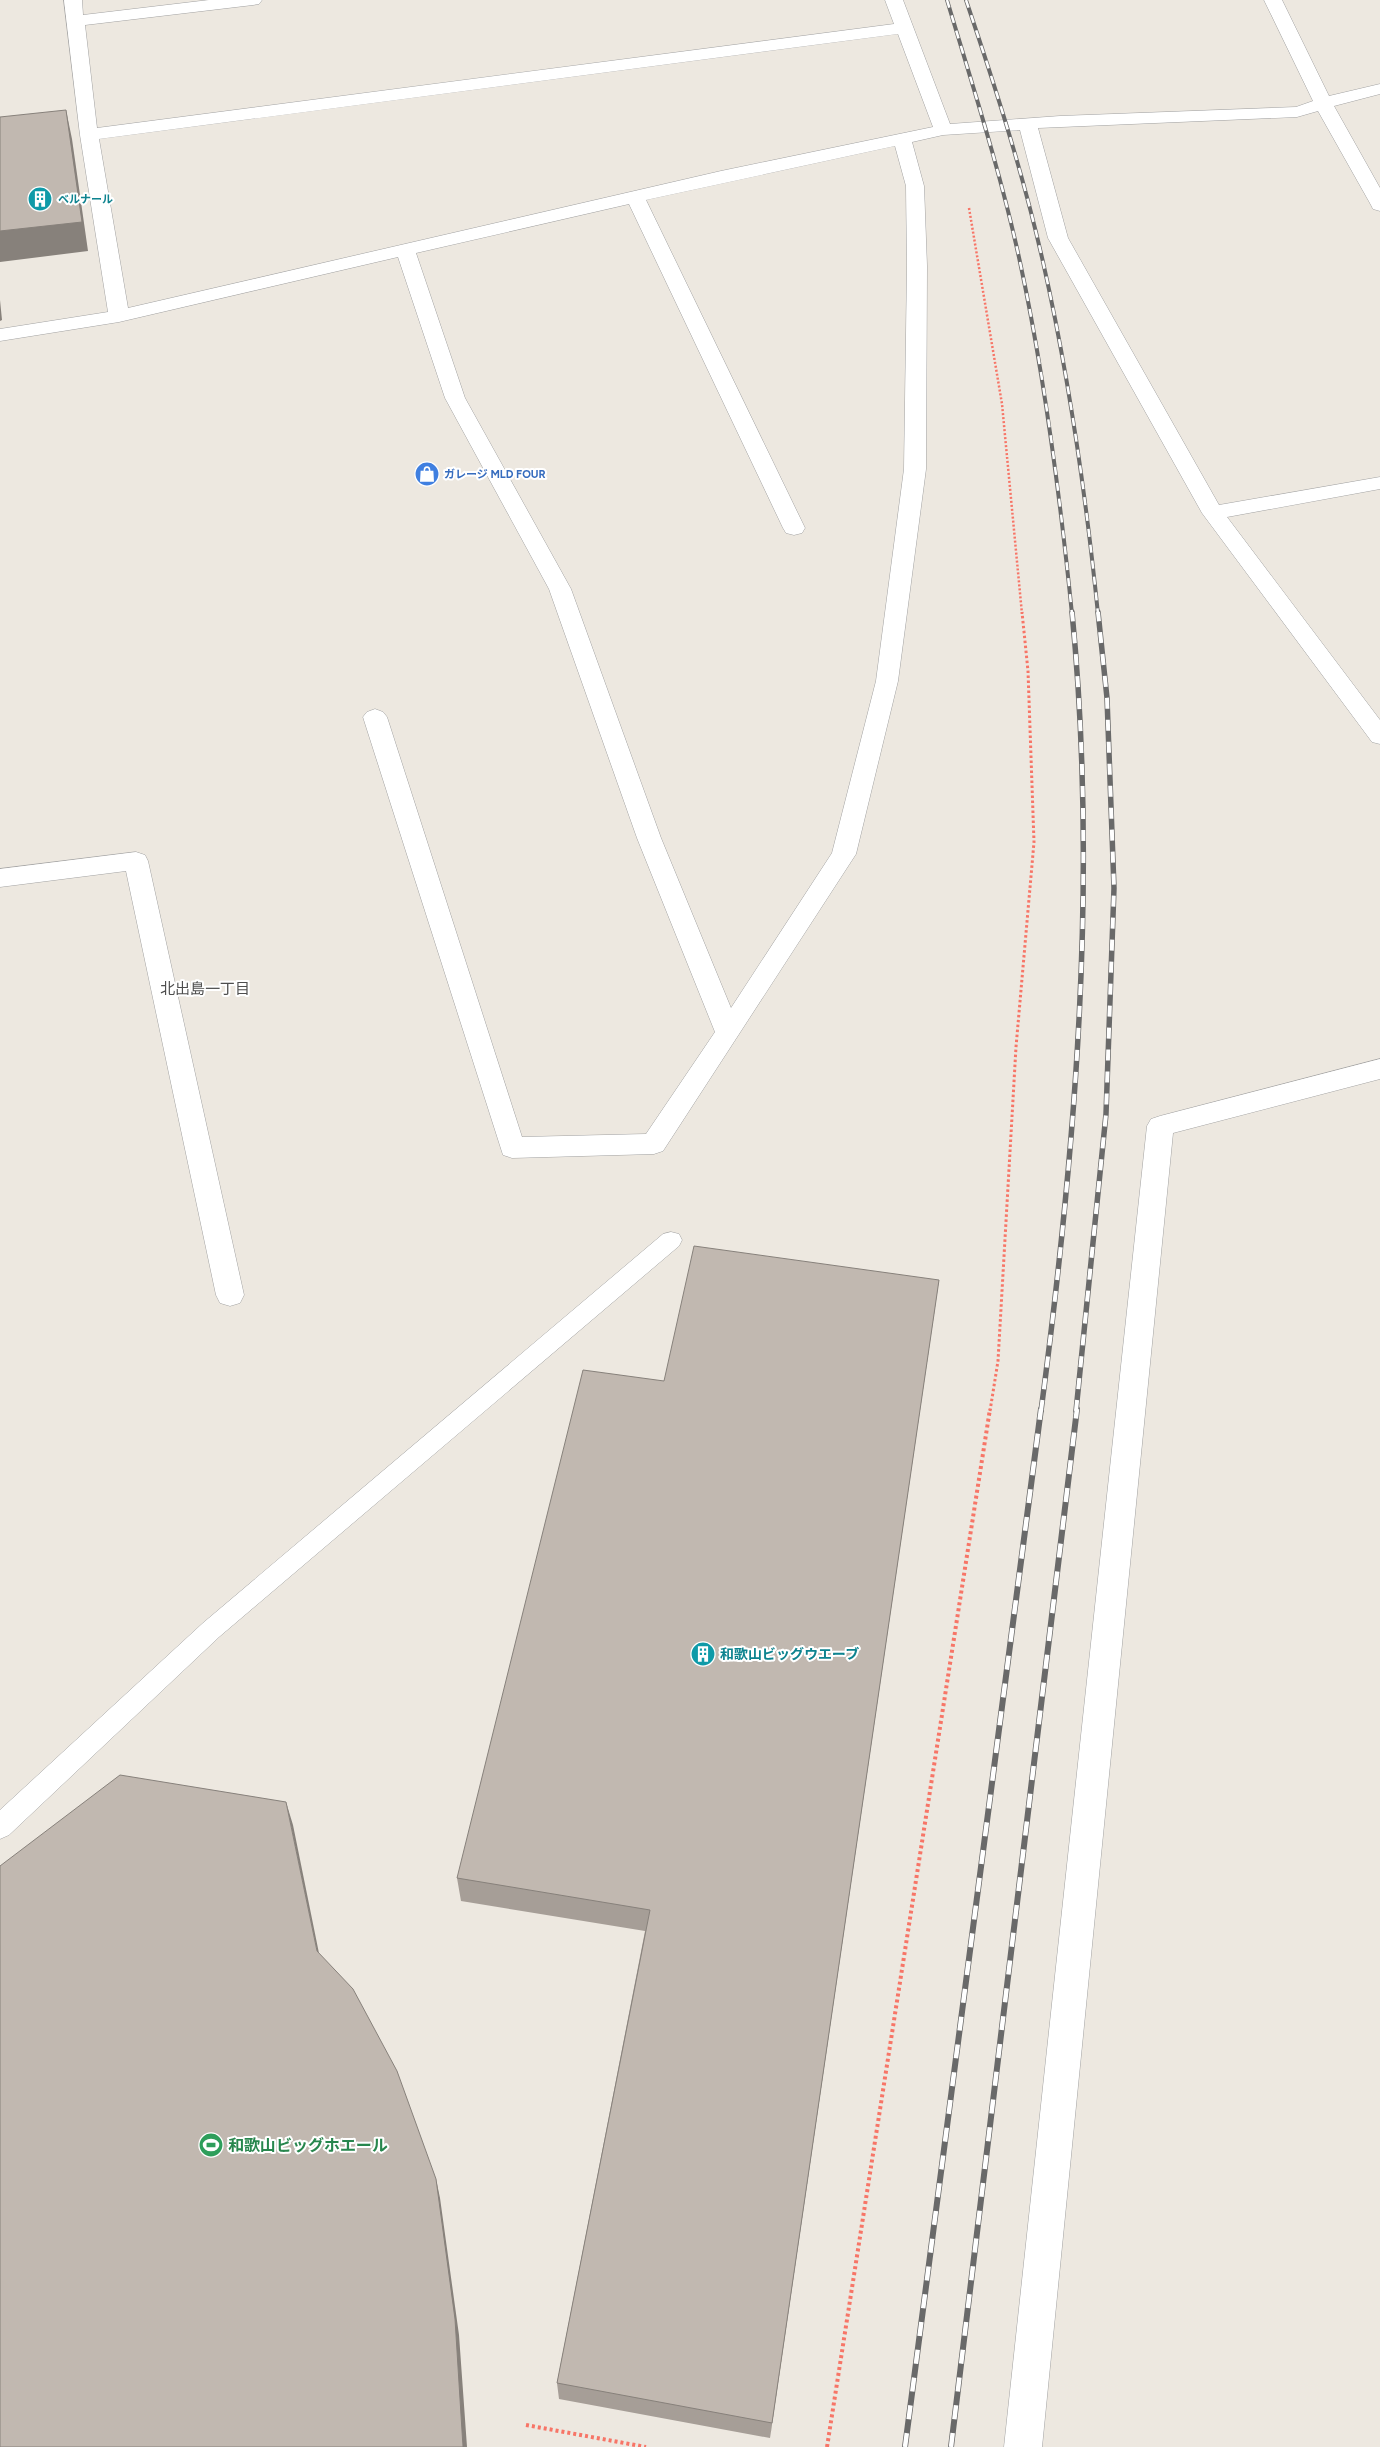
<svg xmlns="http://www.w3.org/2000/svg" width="1380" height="2447" font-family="Figtree,'Noto Sans JP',sans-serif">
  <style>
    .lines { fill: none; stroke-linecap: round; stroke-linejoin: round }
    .service-casing { stroke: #a2a2a2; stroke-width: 1 }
    .minor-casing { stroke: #a2a2a2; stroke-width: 1 }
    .path-far2 { stroke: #f77567; stroke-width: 2.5; stroke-dasharray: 2 2; stroke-linecap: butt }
    .path-far1 { stroke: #f77567; stroke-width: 3; stroke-dasharray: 2.5 2.5; stroke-linecap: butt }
    .path { stroke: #f77567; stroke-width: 4; stroke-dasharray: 3 3; stroke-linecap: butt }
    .service { fill: #fff; fill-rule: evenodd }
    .minor { fill: #fff; fill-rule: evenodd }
    .rail-far2-casing { stroke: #696969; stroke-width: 4 }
    .rail-far1-casing { stroke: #696969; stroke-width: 5.5 }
    .rail-casing { stroke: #696969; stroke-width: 6 }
    .rail-far2 { stroke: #fff; stroke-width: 2.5; stroke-dasharray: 8; stroke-linecap: butt }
    .rail-far1 { stroke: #fff; stroke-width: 4; stroke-dasharray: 11; stroke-linecap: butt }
    .rail { stroke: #fff; stroke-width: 4.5; stroke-dasharray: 14; stroke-linecap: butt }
    .wall { fill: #a69e97 }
    .shaded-wall { fill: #87817b }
    .building { fill: #c1b8b0; stroke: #87817b }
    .labels { text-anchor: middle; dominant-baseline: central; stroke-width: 4; stroke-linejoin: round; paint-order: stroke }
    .far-culture-label { font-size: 11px; font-weight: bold; fill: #0d838f; stroke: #fff; text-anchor: start }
    .far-shop-label { font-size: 11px; font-weight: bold; fill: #366cbe; stroke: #fff; text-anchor: start }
    .culture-label { font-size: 14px; font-weight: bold; fill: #0d838f; stroke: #fff; text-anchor: start }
    .neighbourhood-label { font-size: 15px; fill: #4e4e4e; stroke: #fff }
    .near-leisure-label { font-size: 16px; font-weight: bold; fill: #27864d; stroke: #fff; text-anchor: start }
  </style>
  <rect width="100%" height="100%" fill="#ede8e0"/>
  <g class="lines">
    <defs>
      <path id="service" d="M671 1232 679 1234 682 1240 679 1246 219 1637 9 1835 0 1839V1810L203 1623 663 1234Z"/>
      <path id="minor" d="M64 0H82L83 15 209 0H262L259 4 253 5 85 25 97 128 894 24 885 0H903L950 124 1060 116 1296 107 1313 101 1264 0H1282L1329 96 1380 84V94L1334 106 1380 188V211L1373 209 1371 205 1318 111 1297 117 1038 128 1068 238 1219 505 1380 477V489L1227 517 1380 720V744L1372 742 1202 513 1048 238 1020 130 943 135 912 142 924 186 927 266 926 469 898 681 856 854 663 1151 654 1154 512 1158 503 1155 363 717 367 712 375 709 383 712 387 717 522 1137 646 1134 715 1032 637 838 549 589 445 398 398 257 119 322 0 341V329L108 312 80 135ZM898 34 933 127 721 171 128 308 99 139ZM895 146 906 186 907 266 904 469 876 681 832 853 731 1008 661 838 571 589 465 398 416 253 629 204 783 528 786 533 794 535 802 533 805 528 646 200Z
        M136 852 145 855 148 861 244 1295 240 1303 230 1306 220 1303 216 1295 126 871 0 887V869Z
        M1380 1059V1079L1173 1133 1042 2447H1004L1147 1126 1151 1119 1160 1116Z"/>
    </defs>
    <!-- service casing -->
    <use href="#service" class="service-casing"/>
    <!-- minor casing -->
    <use href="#minor" class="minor-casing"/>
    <!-- path-far2 -->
    <path class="path-far2" d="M969 208 1002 404 1022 614"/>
    <!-- path-far1 -->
    <path class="path-far1" d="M990 1411 998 1361 1016 1047 1034 842 1028 671 1022 612"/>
    <!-- path -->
    <path class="path" d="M526 2425 646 2447
      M827 2447 990 1409"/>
    <!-- service -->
    <use href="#service" class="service"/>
    <!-- minor -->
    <use href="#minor" class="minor"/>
    <defs>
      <path id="rail-far2" d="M947 0C973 87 1001 174 1020 262 1045 378 1060 496 1072 614
        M966 0C995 86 1023 173 1043 262 1069 377 1086 496 1098 614"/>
      <path id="rail-far1" d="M1041 1411C1076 1147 1098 878 1072 612
        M1076 1411 1106 1114 1114 888 1107 698 1098 612"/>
      <path id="rail" d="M905 2447 1041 1409
        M951 2447 1077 1409"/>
    </defs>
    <!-- rail-far2 casing -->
    <use href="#rail-far2" class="rail-far2-casing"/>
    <!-- rail-far1 casing -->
    <use href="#rail-far1" class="rail-far1-casing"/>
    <!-- rail casing -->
    <use href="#rail" class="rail-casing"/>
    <!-- rail-far2 -->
    <use href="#rail-far2" class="rail-far2"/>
    <!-- rail-far1 -->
    <use href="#rail-far1" class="rail-far1"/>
    <!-- rail -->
    <use href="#rail" class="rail"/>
  </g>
  <!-- wall -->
  <path class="wall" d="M939 1280 770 2438 559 2399 557 2383 645 1931 461 1901 457 1878 664 1381Z"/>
  <!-- shaded-wall -->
  <path class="shaded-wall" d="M66 110 72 139 88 251 0 262V231Z
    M0 300 2 320 0 321Z
    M939 1280 935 1307 770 2438 772 2423Z
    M286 1802 293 1825 323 1973 317 1951Z
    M436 2179 440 2198 459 2335 467 2447H463Z"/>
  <!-- building -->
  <path class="building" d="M66 110 82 222 0 231V117Z
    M694 1246 939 1280 772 2423 557 2383 650 1910 457 1878 583 1370 664 1381Z
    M120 1775 286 1802 317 1951 353 1989 397 2071 436 2179 455 2319 463 2447H0V1866Z"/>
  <!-- icons -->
  <defs>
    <symbol id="building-disc" viewBox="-11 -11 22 22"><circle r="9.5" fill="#0f9aa8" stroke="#fff"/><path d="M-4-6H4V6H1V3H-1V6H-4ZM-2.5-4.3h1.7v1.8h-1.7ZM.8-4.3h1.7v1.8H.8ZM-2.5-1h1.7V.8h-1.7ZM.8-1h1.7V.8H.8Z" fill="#fff"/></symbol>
    <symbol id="shop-disc" viewBox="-11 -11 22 22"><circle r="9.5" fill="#3f7fe0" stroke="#fff"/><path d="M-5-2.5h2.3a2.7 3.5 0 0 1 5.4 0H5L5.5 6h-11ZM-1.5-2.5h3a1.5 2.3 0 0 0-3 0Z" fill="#fff"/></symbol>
    <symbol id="stadium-disc" viewBox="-11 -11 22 22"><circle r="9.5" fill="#2e9e5b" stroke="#fff"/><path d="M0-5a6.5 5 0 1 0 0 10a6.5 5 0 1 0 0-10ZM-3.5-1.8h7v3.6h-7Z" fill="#fff"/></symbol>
  </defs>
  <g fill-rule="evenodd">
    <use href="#building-disc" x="26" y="185" width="28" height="28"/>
    <use href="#shop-disc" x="413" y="460" width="28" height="28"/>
    <use href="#building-disc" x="689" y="1640" width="28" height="28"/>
    <use href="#stadium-disc" x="197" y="2131" width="28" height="28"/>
  </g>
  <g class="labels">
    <!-- far-culture labels -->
    <g class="far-culture-label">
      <text x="58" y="199">ベルナール</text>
    </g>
    <!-- far-shop labels -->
    <g class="far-shop-label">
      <text x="444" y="474">ガレージ MLD FOUR</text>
    </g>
    <!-- culture labels -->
    <g class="culture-label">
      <text x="720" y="1654">和歌山ビッグウエーブ</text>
    </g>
    <!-- neighbourhood labels -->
    <g class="neighbourhood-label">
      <text x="205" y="989">北出島一丁目</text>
    </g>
    <!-- near-leisure labels -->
    <g class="near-leisure-label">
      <text x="228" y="2145">和歌山ビッグホエール</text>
    </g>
  </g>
</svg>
